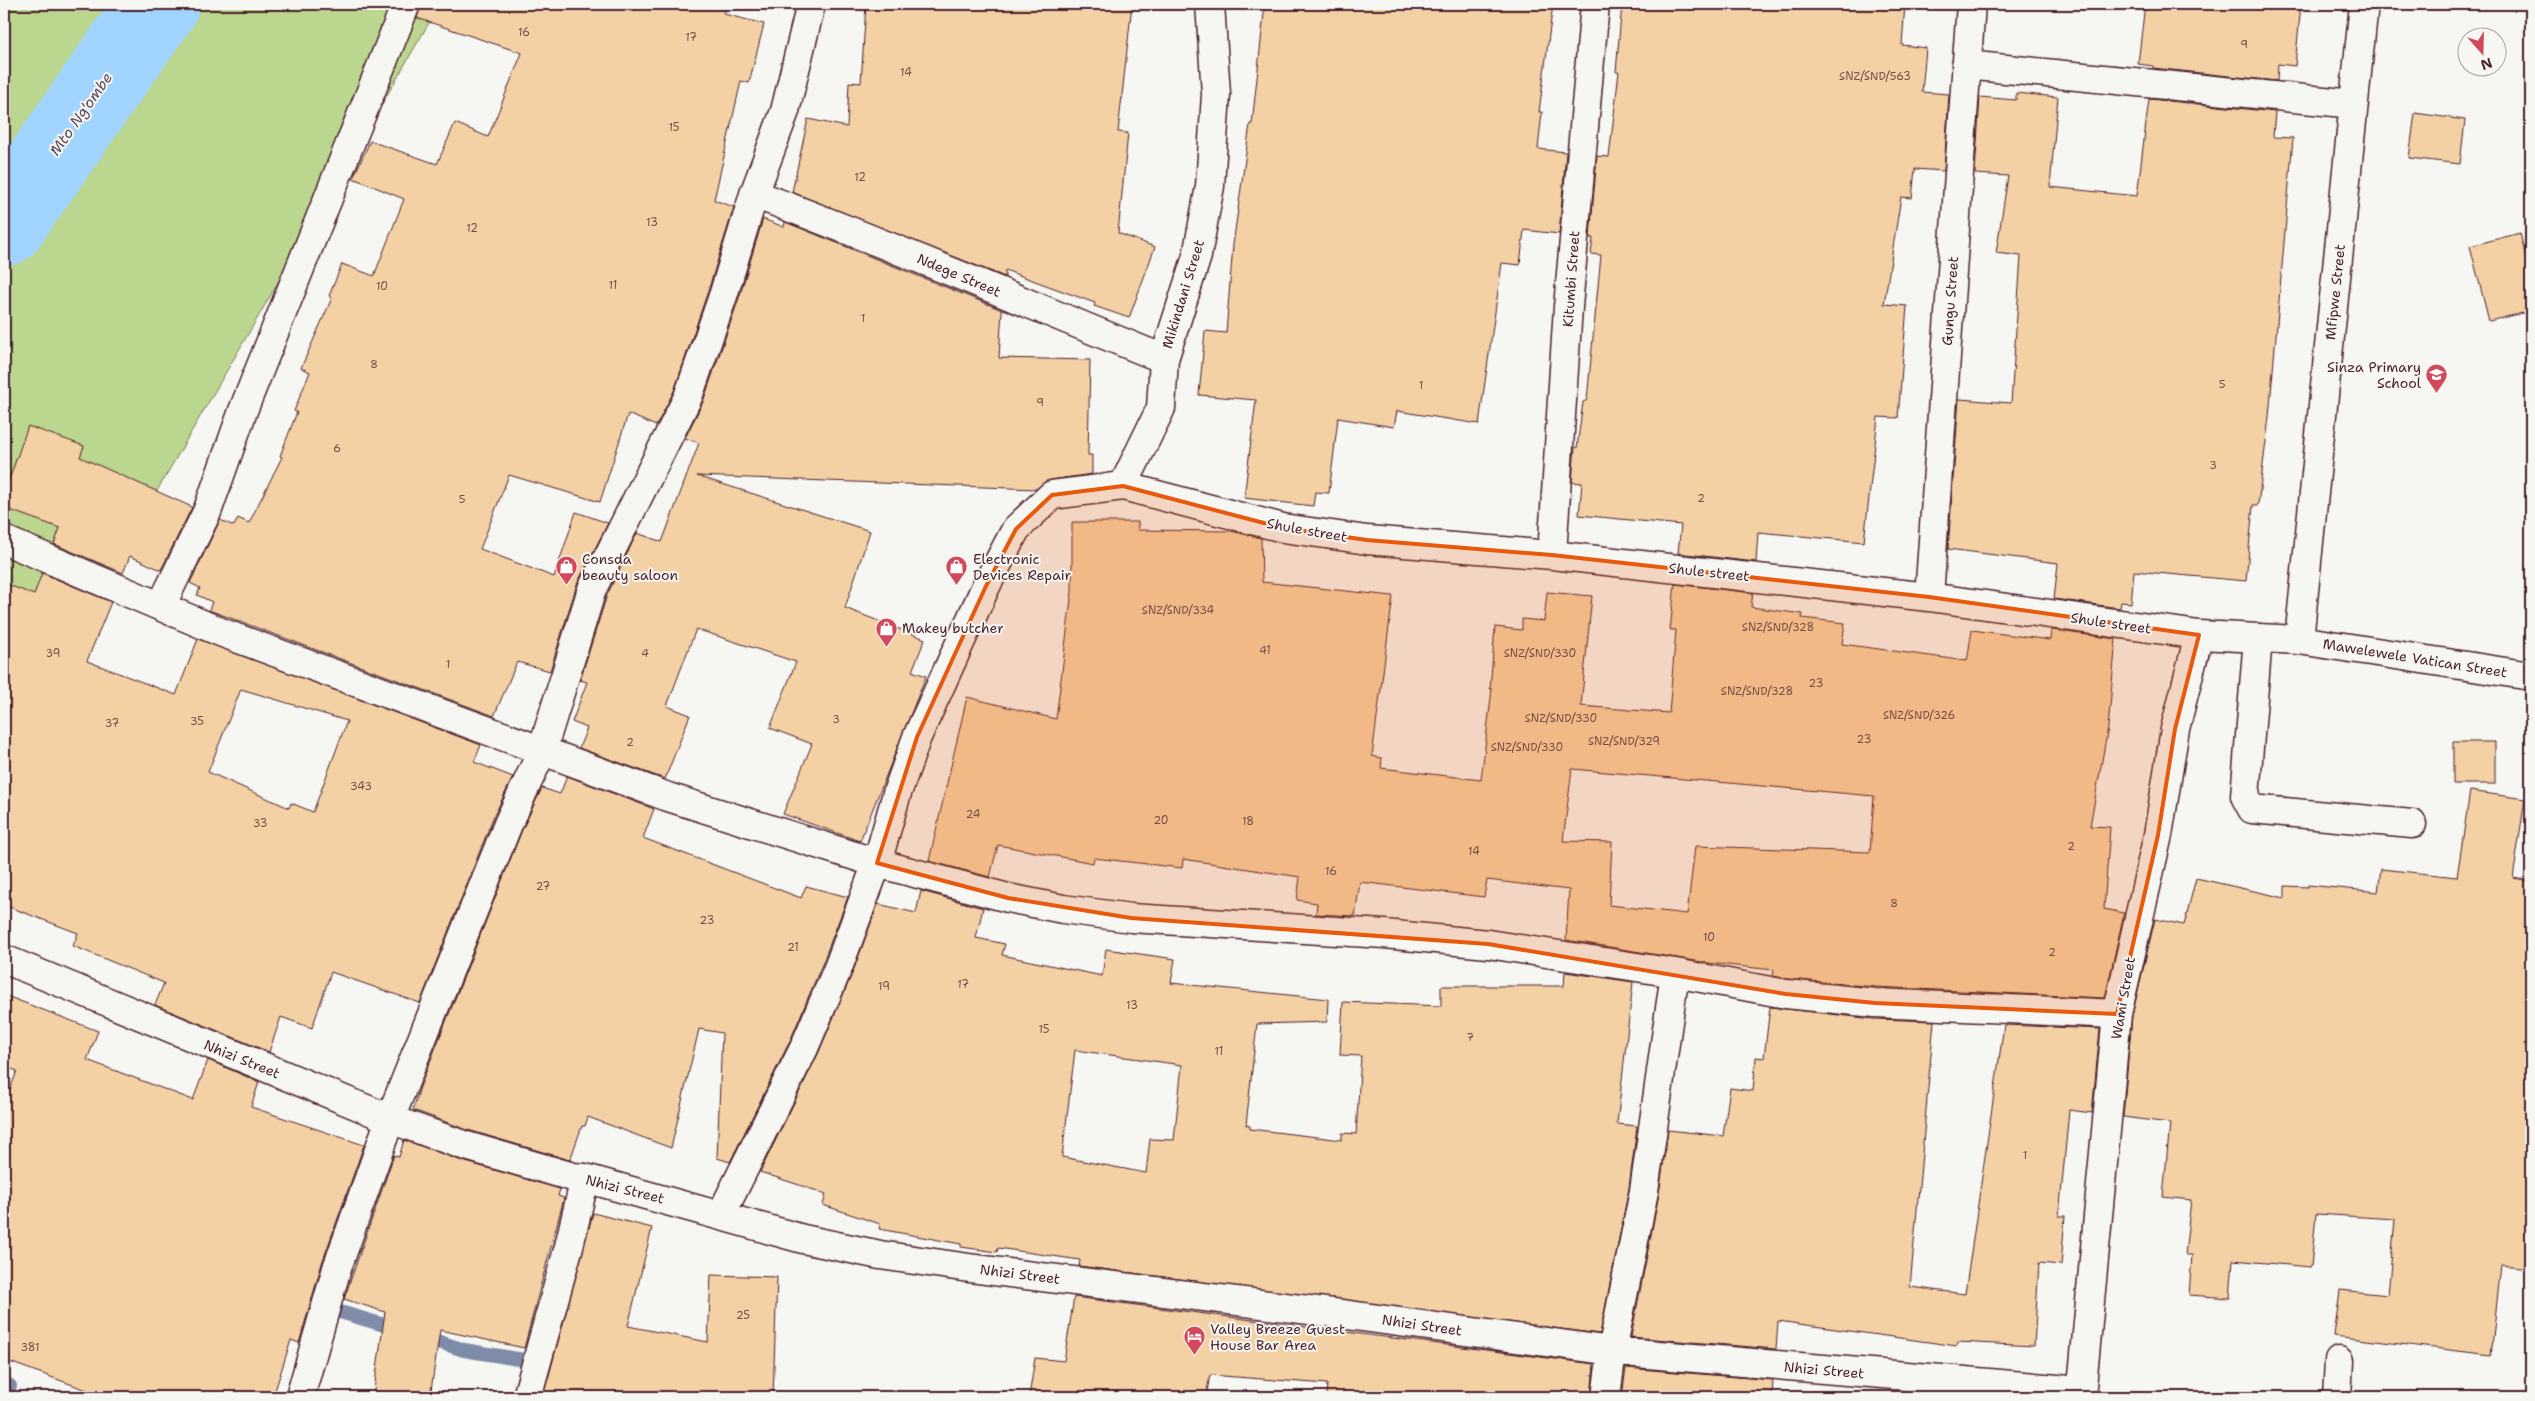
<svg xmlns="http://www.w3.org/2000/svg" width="2535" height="1401" font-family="'Shantell Sans',sans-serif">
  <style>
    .green { fill: #bbd68e; stroke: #827a5c }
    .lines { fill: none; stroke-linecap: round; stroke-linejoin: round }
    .stream { stroke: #7e8caa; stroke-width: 14 }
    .river { stroke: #a1d5ff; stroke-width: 82 }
    .building { fill: #f3d1a4; stroke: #4a1f2b; fill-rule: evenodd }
    .service-casing { stroke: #4a1f2b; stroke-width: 31 }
    .minor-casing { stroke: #4a1f2b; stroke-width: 31 }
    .service { stroke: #f6f6f2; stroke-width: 28 }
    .minor { stroke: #f6f6f2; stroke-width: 28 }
    .marked { fill: #e8590c; fill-opacity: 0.2; stroke: #e8590c; stroke-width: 4; stroke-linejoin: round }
    .labels { text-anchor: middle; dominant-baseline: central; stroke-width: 4; stroke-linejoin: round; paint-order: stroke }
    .number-label { font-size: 11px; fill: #744c49 }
    .street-label { font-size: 14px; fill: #4a1f2b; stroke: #f6f6f2 }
    .poi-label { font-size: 14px; fill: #4a1f2b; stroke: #f6f6f2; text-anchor: start }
    .water-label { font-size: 15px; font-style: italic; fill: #604c60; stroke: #f6f6f2 }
  </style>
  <rect width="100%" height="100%" fill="#f6f6f2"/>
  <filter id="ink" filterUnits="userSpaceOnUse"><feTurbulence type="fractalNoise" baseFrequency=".02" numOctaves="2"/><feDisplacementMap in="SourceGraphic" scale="10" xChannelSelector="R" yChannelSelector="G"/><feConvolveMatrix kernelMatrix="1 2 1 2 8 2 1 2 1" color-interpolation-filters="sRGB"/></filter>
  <g filter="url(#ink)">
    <!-- green -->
    <path class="green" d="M4 4H440L4 754Z"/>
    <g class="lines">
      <!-- stream -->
      <path class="stream" d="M333 1299 330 1309 401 1330
        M421 1336 464 1350 530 1361
        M4 1383 10 1386"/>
      <!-- river -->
      <path class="river" d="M4 225 158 4"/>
    </g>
    <!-- building -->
    <path class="building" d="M421 4H727L724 14 764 24 749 83 741 81 714 200 734 207 709 288 674 391 656 426 628 414 600 502 509 475 480 549 554 577 576 512 608 523 577 584 550 671 517 662 494 716 209 610 212 602 197 595 200 588 190 583 220 520 234 526 238 518 249 523 282 457 280 456 297 412 294 411 310 372 301 368 332 298 329 296 342 264 374 276 404 199 353 178 370 141 437 164 455 123 488 137 522 53 417 18Z
      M866 4H1132L1118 132 1128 133 1118 233 1155 247 1129 318 1094 306 1095 303 1005 270V277L792 192 808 119 847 127 849 82 861 83Z
      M1265 4 1340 7V4H1553L1539 112H1542L1538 149 1566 152 1559 234 1524 230 1520 265 1502 263 1479 424 1397 411 1394 427 1338 418 1329 493 1315 492 1313 506 1244 498 1256 400 1199 395 1205 331 1226 333 1233 245 1250 124H1252Z
      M1622 4H1905L1902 45 1926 48 1922 92 1949 94 1944 171 1915 169 1912 198 1901 197 1884 304 1907 306 1898 418 1878 417 1864 542 1758 532 1756 562 1678 553 1681 525 1579 515 1582 483 1572 482 1575 447 1577 448 1583 402 1587 400 1601 255 1591 254 1593 238H1590L1597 156 1609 157 1619 72H1616Z
      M2145 4H2301L2295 66 2278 64 2277 81 2153 68V66L2138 64Z
      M2016 93 2058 97 2050 187 2137 196 2149 99 2275 112 2273 137 2293 138 2269 417 2258 505H2253L2246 581 2134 571 2131 603 2121 602 2120 608 2054 599 2058 563 1948 549 1959 399 2011 403 2021 256 1996 253 2008 176 1975 174 1980 97 2016 100Z
      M2415 113 2465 120 2460 164 2409 158Z
      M763 219 784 227 785 222 800 228 1002 310 999 358 1090 360 1088 455H1092V474L1050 480 1036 489 697 476 870 531 845 608 925 639 912 671 926 676 860 841 783 814 812 744 770 728 796 662 696 629 667 706 690 715 665 779 579 748 587 728 572 722 587 682 580 680 607 595 637 533 662 542 699 443 685 438 703 402 739 298Z
      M2520 233 2531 279V311L2489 321 2470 246Z
      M28 426 84 446 80 457 192 507 161 570 130 556 123 573 54 544 60 528 4 508V494Z
      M1072 522H1138V530L1231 531 1261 538 1262 582 1393 596 1372 756 1382 758 1381 768 1481 780 1492 689H1490L1495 627 1522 630V619L1544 621 1547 592 1592 596 1581 706 1669 713 1676 630H1670L1675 584 1753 593 1751 607 1803 614 1802 618 1845 623 1842 644 1967 661 1972 630 2050 640 2051 630 2116 639 2108 728 2090 826 2110 827 2104 909 2124 913 2105 998 1876 987 1788 979 1773 976 1774 970 1708 963 1566 940 1569 890 1487 880 1484 897 1360 882 1355 916 1316 914 1317 903 1297 900 1300 877 1183 859 1182 868 1094 858 1093 863 998 845 990 877 929 861 967 697 1056 719 1072 591ZM1572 769 1874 796 1870 852 1695 846 1687 914 1609 905 1612 842 1563 841Z
      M42 573 111 602 87 661 176 695 198 639 481 745 474 762 513 777 493 818 420 1003 331 972 312 1028 281 1017 269 1052 155 1005 164 983 73 946 78 933 4 905V583L34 595ZM241 689 347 721 313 812 291 803 289 808 208 772Z
      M2453 742H2495V784H2453Z
      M567 776 654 809 643 838 801 898 806 886 848 897 823 962 790 1041 730 1162 717 1158 722 1033 699 1029 671 1148 588 1117 585 1126H582L570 1160 468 1130 413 1110 420 1087 522 830 542 788 560 794Z
      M2470 791 2525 799 2513 878 2531 881V1268L2501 1265 2491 1355 2334 1336 2340 1290 2388 1295 2395 1219 2316 1214 2311 1267 2233 1260 2230 1298 2189 1295 2192 1255H2185L2191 1200 2163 1197 2170 1123 2123 1117 2132 1016 2155 919 2184 925 2196 878 2285 898V886L2308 887V885L2378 892 2381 869 2457 877Z
      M921 891 983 908 976 938 1005 944 1002 955 1102 976 1106 949 1175 959 1171 983 1328 999 1327 1022 1257 1024 1246 1125 1250 1126V1129L1342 1140V1133L1356 1134 1361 1056 1340 1055 1343 1002 1441 1006V986H1564L1565 972 1633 982 1617 1124 1637 1126 1629 1188 1600 1334 1079 1266 1080 1260 998 1248 997 1252 961 1247V1244L879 1229 880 1224 823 1205 826 1194 760 1172 818 1054 852 974 878 904 916 913ZM1075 1050 1182 1065 1174 1140 1150 1139 1146 1173 1062 1157Z
      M4 995 98 1031 87 1060 193 1100 208 1060 259 1082 251 1107 364 1145 322 1263 299 1343 291 1340 273 1397H106L4 1360V1105L17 1071 4 1066Z
      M1770 1007 1873 1019 1934 1021 1910 1287 1965 1294 2004 1025 2100 1029 2092 1113 2069 1110 2059 1216H2065L2061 1265 2039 1263 2034 1346 1958 1342 1957 1346 1778 1321 1776 1349 1631 1337 1659 1194 1668 1130 1723 1136 1730 1088 1753 1091 1756 1057 1764 1058Z
      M404 1140 459 1160 560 1189 558 1196 564 1198 524 1348 440 1330 430 1397H373L385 1312 344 1299 394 1155 399 1157Z
      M593 1213 652 1228 628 1326 708 1342 711 1275 777 1277 773 1397H543Z
      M1074 1297 1594 1364 1591 1397H1326L1327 1384 1210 1375 1206 1397H1029L1035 1358 1064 1361Z
      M1626 1368 1773 1380 1772 1397H1622Z"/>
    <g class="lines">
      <defs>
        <path id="service" d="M2258 638 2245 796 2252 809 2412 824"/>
        <path id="minor" d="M1966 65 2354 104
          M754 194C892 245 1027 304 1164 359
          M1123 486 1161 408 1164 359 1197 256 1210 186 1216 94 1210 4
          M4 540 223 633 668 797 877 863 1008 898 1063 909 1131 918 1384 934 1488 944 1675 973 1786 994 1875 1003 2117 1014
          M1552 555 1568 307 1595 4
          M1929 597 1971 4
          M161 606 207 512 244 408 406 4
          M2299 640 2364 4
          M4 959 390 1119 463 1145 573 1177 585 1178 803 1239 880 1255 969 1268 1341 1314 1612 1351 2082 1391
          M721 1215 804 1048 838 968 877 863 897 793 917 737 986 586 1016 529 1052 495 1123 486 1283 528 1367 540 1552 555 1929 597 2199 635 2299 640 2531 676
          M300 1397 337 1268 390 1119 508 824 542 751 592 589 688 397 724 293 754 194 785 111 811 4
          M527 1397 569 1246 585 1178
          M1606 1397 1612 1351 1644 1191 1675 973
          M2081 1397 2117 1014 2158 835 2175 729 2199 635
          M2337 1397 2339 1361"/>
      </defs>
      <!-- service casing -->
      <use href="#service" class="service-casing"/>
      <!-- minor casing -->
      <use href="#minor" class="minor-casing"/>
      <!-- service -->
      <use href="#service" class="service"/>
      <!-- minor -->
      <use href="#minor" class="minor"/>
    </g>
  </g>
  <!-- marked area -->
  <path class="marked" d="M1123 486 1283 528 1367 540 1552 555 1929 597 2199 635 2175 729 2158 835 2117 1014 1875 1003 1786 994 1488 944 1131 918 1008 898 877 863 917 737 986 586 1016 529 1052 495Z"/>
  <!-- icons -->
  <defs>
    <symbol id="school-pin" viewBox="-11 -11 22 30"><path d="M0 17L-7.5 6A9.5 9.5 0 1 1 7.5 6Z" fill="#d1495b" stroke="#f6f6f2"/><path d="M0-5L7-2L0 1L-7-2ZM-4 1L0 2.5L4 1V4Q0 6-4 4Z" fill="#fff"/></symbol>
    <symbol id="shop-pin" viewBox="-11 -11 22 30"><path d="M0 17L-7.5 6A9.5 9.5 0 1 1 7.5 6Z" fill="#d1495b" stroke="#f6f6f2"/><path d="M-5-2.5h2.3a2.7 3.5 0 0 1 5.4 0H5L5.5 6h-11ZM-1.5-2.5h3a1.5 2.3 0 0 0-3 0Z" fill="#fff"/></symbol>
    <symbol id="hotel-pin" viewBox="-11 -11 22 30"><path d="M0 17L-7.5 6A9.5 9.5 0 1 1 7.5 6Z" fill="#d1495b" stroke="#f6f6f2"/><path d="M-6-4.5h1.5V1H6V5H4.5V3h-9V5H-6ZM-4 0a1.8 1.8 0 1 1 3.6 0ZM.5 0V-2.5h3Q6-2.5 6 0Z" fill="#fff"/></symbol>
  </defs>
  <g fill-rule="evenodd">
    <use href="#school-pin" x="2424" y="362" width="25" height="34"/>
    <use href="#shop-pin" x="554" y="554" width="25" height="34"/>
    <use href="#shop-pin" x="944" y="554" width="25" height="34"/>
    <use href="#shop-pin" x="874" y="616" width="25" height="34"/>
    <use href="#hotel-pin" x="1182" y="1324" width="25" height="34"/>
  </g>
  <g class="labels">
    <!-- number labels -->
    <g class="number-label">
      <text x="524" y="32">16</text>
      <text x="691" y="37">17</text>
      <text x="2244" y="44">9</text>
      <text x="906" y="72">14</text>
      <text x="1875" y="76">SNZ/SND/563</text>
      <text x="674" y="127">15</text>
      <text x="860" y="177">12</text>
      <text x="652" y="222">13</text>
      <text x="472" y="228">12</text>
      <text x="613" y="285">11</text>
      <text x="382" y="286">10</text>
      <text x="863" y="318">1</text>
      <text x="374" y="364">8</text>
      <text x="2222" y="384">5</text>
      <text x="1421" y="385">1</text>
      <text x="1040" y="402">9</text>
      <text x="337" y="448">6</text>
      <text x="2213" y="465">3</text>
      <text x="1701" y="498">2</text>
      <text x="462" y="499">5</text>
      <text x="1178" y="610">SNZ/SND/334</text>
      <text x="1778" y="627">SNZ/SND/328</text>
      <text x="1265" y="650">41</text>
      <text x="53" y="653">39</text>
      <text x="645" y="653">4</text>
      <text x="1540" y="653">SNZ/SND/330</text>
      <text x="448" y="664">1</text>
      <text x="1816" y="683">23</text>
      <text x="1757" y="691">SNZ/SND/328</text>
      <text x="1919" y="715">SNZ/SND/326</text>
      <text x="1561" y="718">SNZ/SND/330</text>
      <text x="836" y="719">3</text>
      <text x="197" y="721">35</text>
      <text x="112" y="723">37</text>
      <text x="1864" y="739">23</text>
      <text x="1624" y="741">SNZ/SND/329</text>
      <text x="630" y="742">2</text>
      <text x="1527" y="747">SNZ/SND/330</text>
      <text x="361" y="786">343</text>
      <text x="973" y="814">24</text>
      <text x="1161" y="820">20</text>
      <text x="1248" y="821">18</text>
      <text x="260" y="823">33</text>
      <text x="2071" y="846">2</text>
      <text x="1474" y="851">14</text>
      <text x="1331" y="871">16</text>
      <text x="543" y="886">27</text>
      <text x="1894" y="903">8</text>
      <text x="707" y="920">23</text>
      <text x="1709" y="937">10</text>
      <text x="793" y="947">21</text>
      <text x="2052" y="952">2</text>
      <text x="963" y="984">17</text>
      <text x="884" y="986">19</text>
      <text x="1132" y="1005">13</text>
      <text x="1044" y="1029">15</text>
      <text x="1470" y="1037">7</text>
      <text x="1219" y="1051">11</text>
      <text x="2025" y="1155">1</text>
      <text x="743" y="1315">25</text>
      <text x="30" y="1347">381</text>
    </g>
    <!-- street labels -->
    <g class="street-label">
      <text transform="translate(959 275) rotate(23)">Ndege Street</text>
      <text transform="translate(1571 279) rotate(-86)">Kitumbi Street</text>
      <text transform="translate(2335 292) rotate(-84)">Mfipwe Street</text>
      <text transform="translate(1183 294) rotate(-73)">Mikindani Street</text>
      <text transform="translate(1950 301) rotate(-86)">Gungu Street</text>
      <text transform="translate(1307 530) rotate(10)">Shule street</text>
      <text transform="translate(1709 572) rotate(6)">Shule street</text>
      <text transform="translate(2111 623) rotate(8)">Shule street</text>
      <text transform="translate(2415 658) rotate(9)">Mawelewele Vatican Street</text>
      <text transform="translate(2123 998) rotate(-80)">Wami Street</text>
      <text transform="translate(242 1059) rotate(22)">Nhizi Street</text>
      <text transform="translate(625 1189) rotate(14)">Nhizi Street</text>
      <text transform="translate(1020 1274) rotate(7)">Nhizi Street</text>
      <text transform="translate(1422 1325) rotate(8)">Nhizi Street</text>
      <text transform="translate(1824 1370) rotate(5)">Nhizi Street</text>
    </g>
    <!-- poi labels -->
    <g class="poi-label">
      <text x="2421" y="367" text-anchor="end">Sinza Primary<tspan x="2421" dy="16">School</tspan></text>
      <text x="582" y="559">Consda<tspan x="582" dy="16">beauty saloon</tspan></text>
      <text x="973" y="559">Electronic<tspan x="973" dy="16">Devices Repair</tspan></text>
      <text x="902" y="628">Makey butcher</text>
      <text x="1210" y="1329">Valley Breeze Guest<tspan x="1210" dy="16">House Bar Area</tspan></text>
    </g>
    <!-- water labels -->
    <g class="water-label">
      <text transform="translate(81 114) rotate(-55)">Mto Ng'ombe</text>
    </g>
  </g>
  <!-- margin -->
  <rect width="2535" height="1401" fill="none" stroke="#f6f6f2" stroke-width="20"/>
  <rect x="10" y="10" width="2515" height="1381" fill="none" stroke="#4a1f2b" stroke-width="2" filter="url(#ink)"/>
  <!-- north arrow -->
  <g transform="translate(2482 52) rotate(160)"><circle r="24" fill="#f6f6f2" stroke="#b1a0a2"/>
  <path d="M0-4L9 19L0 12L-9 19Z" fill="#d1495b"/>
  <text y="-8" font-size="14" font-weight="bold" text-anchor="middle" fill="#4a1f2b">N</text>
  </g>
</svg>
